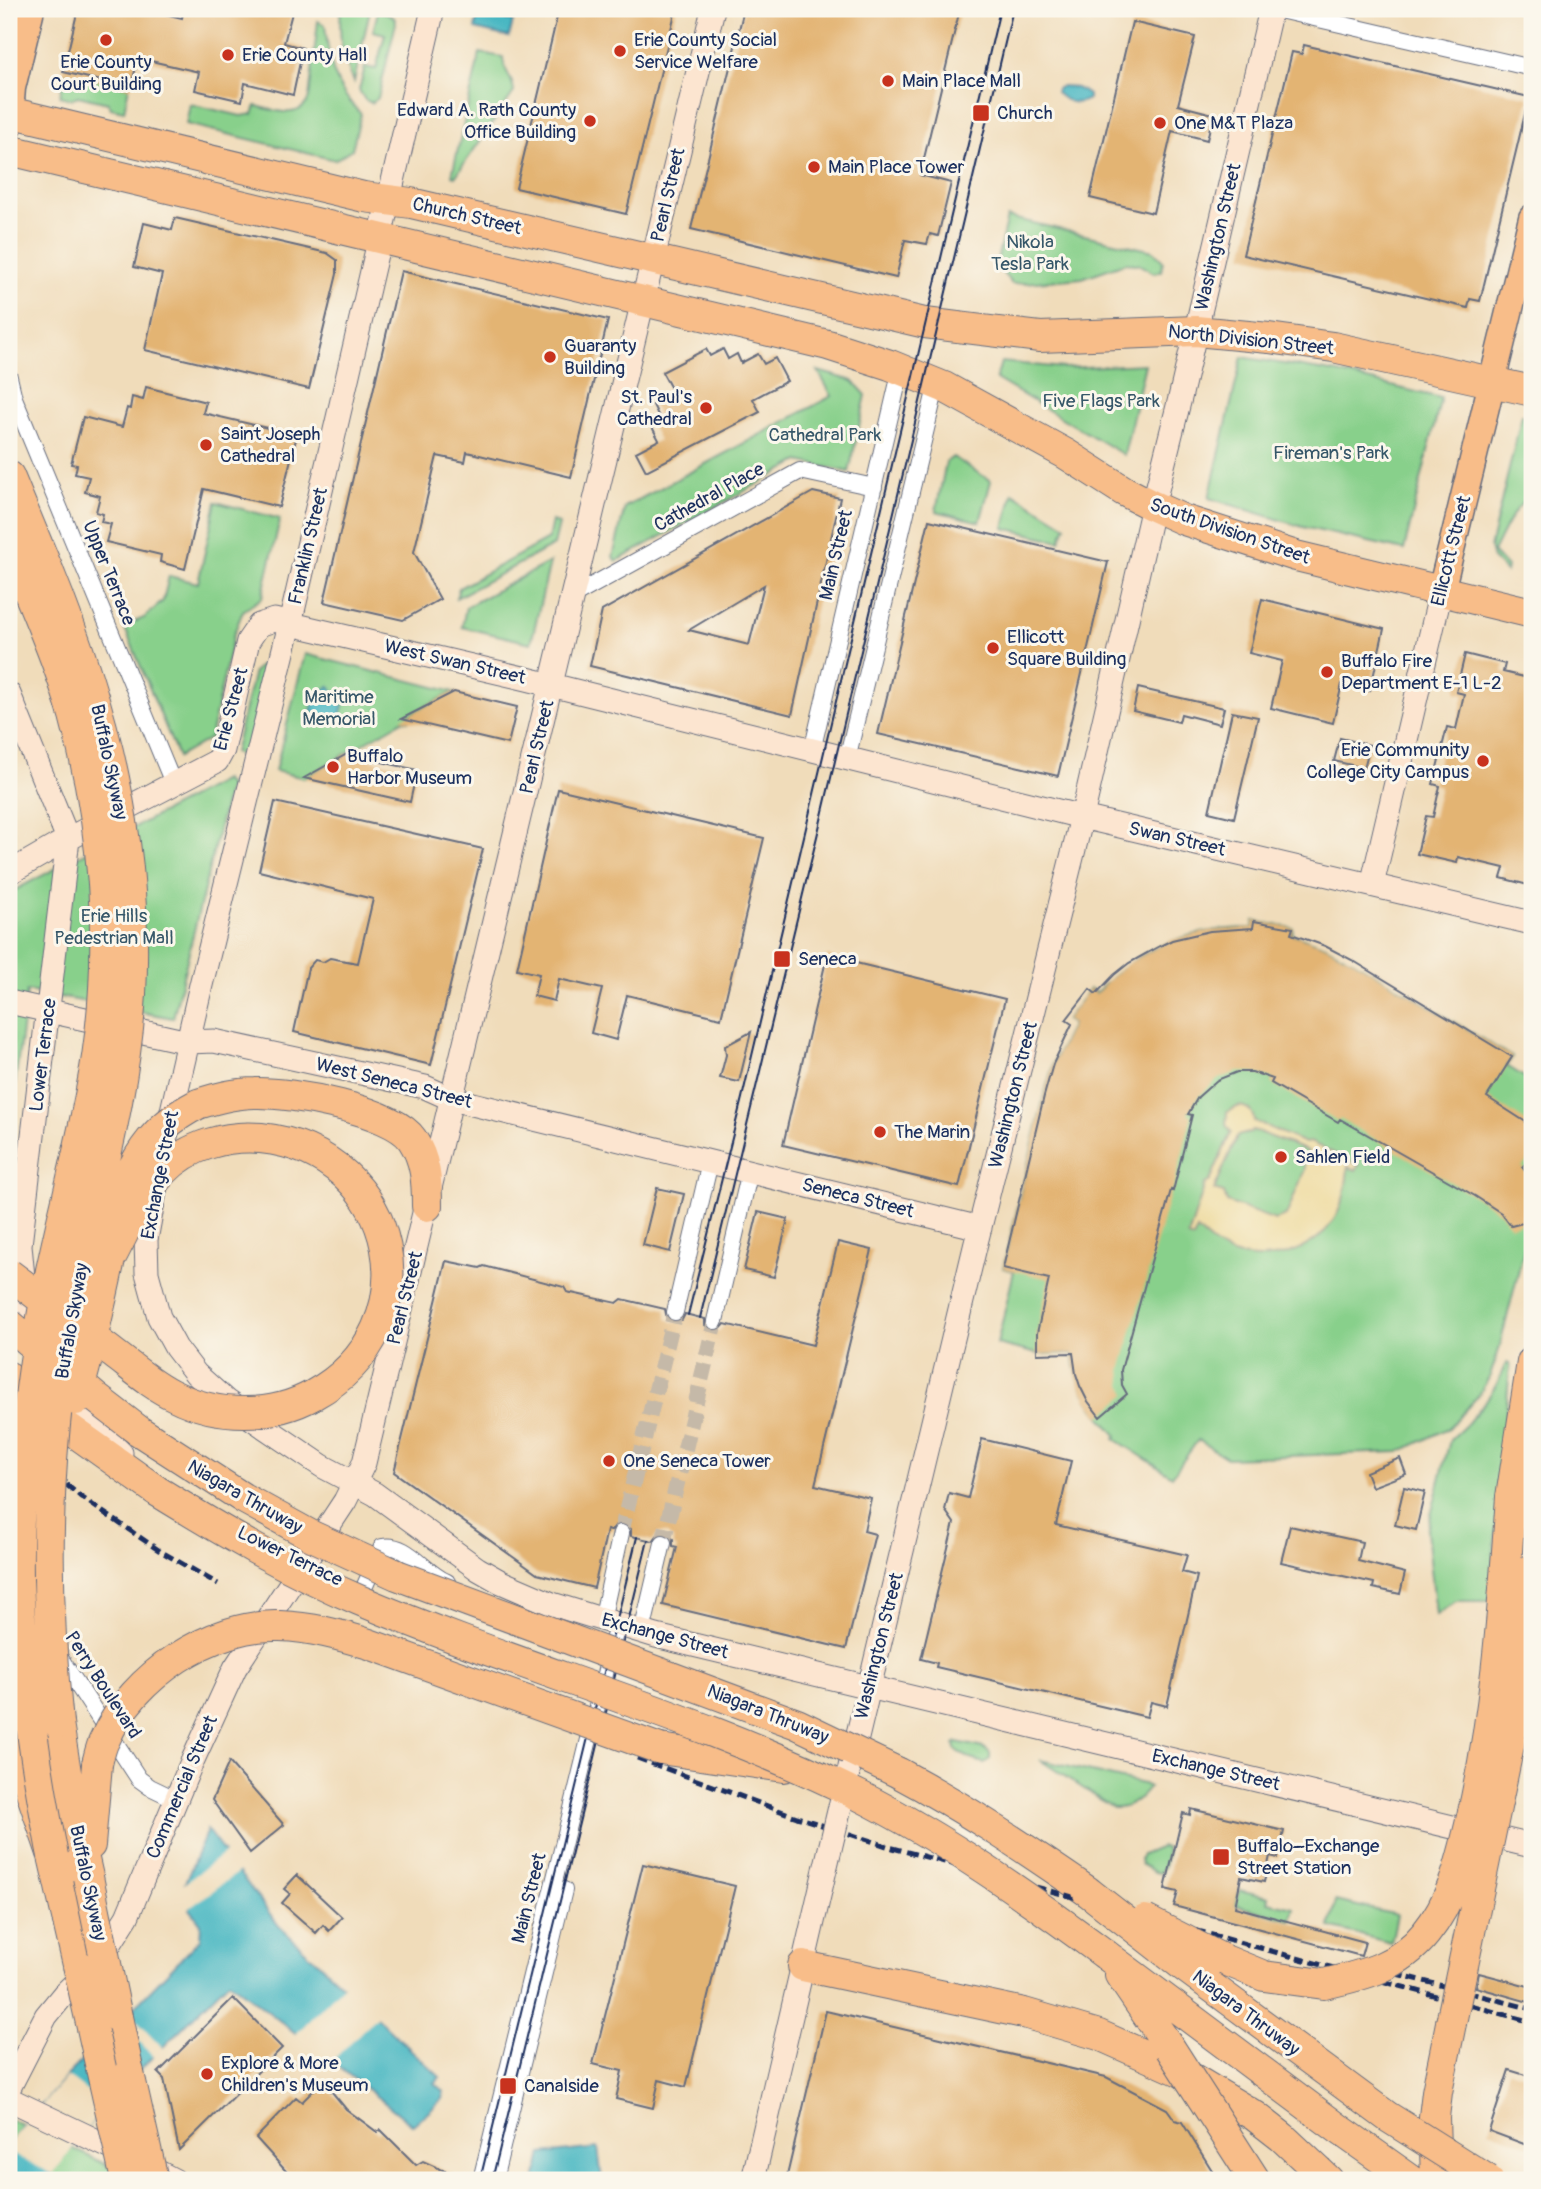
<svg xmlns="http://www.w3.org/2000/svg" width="1541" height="2189" font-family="Pangolin,sans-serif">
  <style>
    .green { fill: #88d08b; stroke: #528074; stroke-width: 2 }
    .sand { fill: #eeda9e; stroke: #84847e; stroke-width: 2; fill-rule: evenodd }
    .water { fill: #48b7c2; stroke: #327390; stroke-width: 2 }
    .pier { fill: #f0dcba }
    .building { fill: #e3b473; fill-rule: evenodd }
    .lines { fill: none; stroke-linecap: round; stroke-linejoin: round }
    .street-tunnel { stroke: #c5b9a8; stroke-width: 16; stroke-dasharray: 16 8; stroke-linecap: butt }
    .street-casing { stroke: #666c7e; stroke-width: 18 }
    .secondary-casing { stroke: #666c7e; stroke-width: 25 }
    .primary-casing { stroke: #666c7e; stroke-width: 29 }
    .highway-casing { stroke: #666c7e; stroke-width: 32 }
    .street { stroke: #fff; stroke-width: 16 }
    .secondary { stroke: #fce5d0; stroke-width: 23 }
    .primary { stroke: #f8bd89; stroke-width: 26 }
    .highway { stroke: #f8bd89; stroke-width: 30 }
    .tram { stroke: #1b2f5e; stroke-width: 2 }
    .rail { stroke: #1b2f5e; stroke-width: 5; stroke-dasharray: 10 5; stroke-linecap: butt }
    .secondary-bridge-casing { stroke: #666c7e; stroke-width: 25; stroke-linecap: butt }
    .highway-bridge-casing { stroke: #666c7e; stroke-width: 32; stroke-linecap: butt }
    .secondary-bridge { stroke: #fce5d0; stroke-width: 23 }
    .highway-bridge { stroke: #f8bd89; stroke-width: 30 }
    .poi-dot { fill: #c8321e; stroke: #fbf7ec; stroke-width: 2.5 }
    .labels { text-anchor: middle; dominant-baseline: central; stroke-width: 6; stroke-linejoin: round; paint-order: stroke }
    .poi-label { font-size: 19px; fill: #1b2f5e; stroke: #fbf7ec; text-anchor: start }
    .street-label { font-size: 19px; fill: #1b2f5e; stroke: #fbf7ec }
    .park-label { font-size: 19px; fill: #365769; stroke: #fbf7ec }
  </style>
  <rect width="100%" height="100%" fill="#fbf7ec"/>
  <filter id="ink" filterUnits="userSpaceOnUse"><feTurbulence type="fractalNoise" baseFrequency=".0143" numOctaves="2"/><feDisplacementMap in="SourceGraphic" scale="14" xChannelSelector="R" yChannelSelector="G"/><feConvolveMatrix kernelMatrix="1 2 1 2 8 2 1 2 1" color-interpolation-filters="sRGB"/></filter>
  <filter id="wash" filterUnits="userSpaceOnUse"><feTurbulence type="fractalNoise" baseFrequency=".00686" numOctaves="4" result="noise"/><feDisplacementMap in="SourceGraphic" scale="28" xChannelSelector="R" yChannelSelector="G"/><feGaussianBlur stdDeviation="1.57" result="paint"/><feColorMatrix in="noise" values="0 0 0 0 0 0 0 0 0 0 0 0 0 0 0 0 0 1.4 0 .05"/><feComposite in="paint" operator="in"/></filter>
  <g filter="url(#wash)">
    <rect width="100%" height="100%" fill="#f0dcba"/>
    <!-- green -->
    <path class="green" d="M341 9 370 10 354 82C342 55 338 39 341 9Z
      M378 11C386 13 395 14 396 23L378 98 372 103 365 100 359 90 365 67 376 69 385 34 373 31Z
      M318 21 325 25C329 62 333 87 361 114L352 149 335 160 186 124 190 104 241 116 253 114 256 106C275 110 300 121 309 98Z
      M480 53 503 57C503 71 514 79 514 92L455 177 452 175Z
      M65 72 129 87 124 111 111 108 108 103 78 96 71 99 60 96Z
      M1007 217 1153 251 1163 261 1161 271 1154 273 1138 264 1125 263 1082 278 1012 284 996 265Z
      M1242 357 1338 373 1441 398 1404 550 1303 527 1209 498Z
      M1001 362 1064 368 1145 364 1124 455 996 379Z
      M818 371 853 381 866 395 849 472 799 461 617 561 613 557 625 507 832 396Z
      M1522 415H1532V495C1512 508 1504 531 1493 552L1507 567 1506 572 1493 559 1490 548Z
      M953 457 991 481 980 522 936 511 946 462Z
      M1013 493 1066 526 1060 541 1004 528Z
      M216 502 280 519 262 598 243 611 233 636 210 738 178 757 124 626 144 618 163 601 169 576 198 583Z
      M552 521 559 524 554 545 456 598 459 588 548 539Z
      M550 562 531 643 462 627 466 607Z
      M305 654 454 692 409 715 408 721 404 720 304 778 275 771Z
      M260 666 263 667 266 674 247 752 245 756H240L234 752 235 749 254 671Z
      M224 780 229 786 173 1018 27 991 9 1129V893Z
      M1254 921 1293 928 1292 934 1325 946 1352 960 1512 1057 1507 1066 1532 1082V1218L1498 1353 1490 1376 1478 1396 1449 1428 1399 1452 1227 1458 1198 1440 1172 1476 1115 1439 1117 1436C1092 1408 1077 1391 1073 1353L1037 1354 997 1344 1014 1271 1003 1268 1044 1096 1053 1064 1072 1024 1066 1020 1090 989 1096 993C1141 946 1189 928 1253 928Z
      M1506 1363 1510 1364 1490 1601H1456L1436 1615 1427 1531 1450 1440 1467 1424 1485 1402 1497 1384Z
      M957 1742 984 1748 990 1753V1759L984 1763 970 1759 955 1749 954 1744Z
      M1040 1760 1143 1784 1149 1787C1139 1800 1130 1809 1113 1808Z
      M1161 1847 1166 1848C1168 1856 1165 1867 1160 1873L1155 1872 1141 1864 1140 1859 1142 1855Z
      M1239 1890 1269 1897 1268 1902 1294 1908 1291 1920 1235 1905Z
      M1336 1901 1397 1915 1391 1943 1330 1927Z
      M9 2119 139 2180H9Z"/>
    <!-- sand -->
    <path class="sand" d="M1239 1106C1248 1107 1253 1111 1254 1121L1305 1143 1310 1142 1359 1165 1356 1170 1348 1167C1347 1180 1346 1193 1341 1205 1326 1247 1275 1267 1233 1254 1219 1250 1208 1240 1197 1230L1193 1239 1188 1237 1205 1184 1210 1181 1231 1132 1226 1125 1227 1112ZM1253 1130 1308 1151 1304 1161 1305 1169 1286 1216 1275 1220 1227 1202 1224 1193 1214 1190 1237 1136 1249 1133Z"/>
    <!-- water -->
    <path class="water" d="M478 13 513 21 509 37 475 29Z
      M1062 86C1072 86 1080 88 1088 95V99C1077 106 1064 102 1056 92L1057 89Z
      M330 686 343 706 338 720 311 711 317 694Z
      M207 1830 279 1926 440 2077 435 2083 444 2091 442 2099 413 2125 229 1981 105 2105 47 2180H9V2143L67 2076 200 1939 201 1924 180 1895Z
      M598 2148 602 2180H535L542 2154Z"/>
    <!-- pier -->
    <path class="pier" d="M227 1851 241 1870 187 1910 177 1897 180 1887Z
      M345 1984 378 2015 329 2064 294 2036Z
      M126 2010 165 2050 156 2059 118 2019Z
      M67 2076 105 2105 53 2174 9 2153V2143Z"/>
    <g id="blocks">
      <!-- building -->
      <path class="building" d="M78 9H144L182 18 184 9H293L284 43 303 48 293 95 245 83 242 101 195 90 199 72 138 58 131 88 63 72Z
        M559 9H676L626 214 516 188Z
        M744 9H960L920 175 951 183 938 236 930 234 927 244 905 240 896 278 691 229Z
        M1132 22 1195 37 1178 105 1213 114 1207 140 1172 131 1153 213 1090 198Z
        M1304 45 1529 97 1480 301 1470 299 1468 308 1243 255 1292 52 1302 54Z
        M175 218 327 253 337 260V274L309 389 145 350 162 274 134 267 144 223 172 230Z
        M401 271 608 320 571 477 467 452 465 462 437 456 414 552 440 599 403 620 324 602Z
        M706 349 710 356 723 349 728 359 737 354 741 363 758 354 764 364 775 358 787 381 753 399 760 412 646 471 636 452 659 440 652 427 661 421 653 405 674 394 662 372Z
        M146 387 206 402 203 413 297 435 279 507 204 489 185 569 160 562 161 555 106 542 111 524 101 522 103 514 96 512 100 496 85 492 89 477 75 474 77 465 71 464 83 417 122 427 127 408 130 409 132 397 143 400Z
        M813 492 840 498 792 715 590 666 602 611ZM764 585 749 645 689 630Z
        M929 520 1108 562 1058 776 878 734Z
        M1262 599 1384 629 1370 691 1342 684 1333 723 1271 708 1282 661 1249 653Z
        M1465 654 1505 664 1503 672 1532 679V886L1501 878 1504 868 1458 857 1457 863 1417 854 1426 816 1433 817 1440 786 1433 784 1447 727 1456 729 1464 694 1456 692Z
        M1138 688 1224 708 1220 724 1181 714 1179 722 1133 711Z
        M454 692 517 707 508 744 401 719Z
        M1232 712 1258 717 1234 818 1209 812Z
        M1340 738 1370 745 1364 768 1334 761Z
        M347 754 417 770 410 802 304 778Z
        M558 789 764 838 721 1018 627 995 616 1040 591 1033 602 989 559 979 554 1001 534 996 539 974 517 969Z
        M275 802 483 849 431 1065 294 1032 308 968 315 960 323 962 330 958 358 963 373 899 259 871Z
        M1254 921 1293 928 1291 934 1325 946 1352 960 1512 1057 1487 1097 1532 1126V1157L1522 1167 1532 1179V1190L1527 1193 1532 1206 1526 1211 1530 1221 1511 1226 1501 1213 1475 1196 1340 1119 1338 1122 1271 1083 1273 1079 1252 1072H1237L1217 1080 1198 1097 1188 1114 1192 1115 1173 1191 1171 1190 1121 1370 1122 1385 1127 1394 1100 1417 1087 1400 1080 1386 1076 1374 1073 1353 1037 1354V1333L1049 1279 1003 1268 1044 1096 1053 1064 1072 1024 1066 1020 1090 989 1096 994 1114 975 1129 963 1158 947 1172 940 1210 931 1253 928Z
        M827 956 1005 999 959 1187 783 1145Z
        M751 1032 739 1082 720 1078 726 1055 725 1046Z
        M657 1188 684 1194 670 1252 643 1245Z
        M758 1212 788 1219 774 1277 744 1270Z
        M838 1242 872 1250 815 1485 871 1498 864 1531 875 1534 846 1649 663 1605 677 1547 673 1546V1539L666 1533H659L653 1541 631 1536V1529L624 1523H617L611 1531 607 1530 594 1588 537 1574 394 1472 446 1261 480 1268 484 1266 564 1287 567 1292 617 1303 622 1299 665 1309 667 1319 673 1322 682 1320 685 1314 705 1319V1325L712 1331H719L725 1324 813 1345Z
        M982 1439 1071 1461 1056 1525 1187 1555 1182 1572 1197 1576 1167 1706 1151 1702 1147 1717 936 1667 937 1663 921 1659 954 1523 945 1510 949 1493 968 1498Z
        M1400 1458 1406 1474 1372 1487 1366 1472Z
        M1404 1487 1425 1492 1416 1530 1395 1525Z
        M1290 1526 1362 1542 1358 1561 1405 1573 1400 1594 1373 1588 1374 1583 1281 1562Z
        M229 1762 284 1825 250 1853 212 1800Z
        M1191 1809 1284 1831 1278 1858 1270 1856 1264 1882 1241 1877 1235 1907 1365 1942 1361 1956 1174 1906 1178 1892 1165 1889 1183 1813 1190 1815Z
        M643 1864 735 1886 686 2087 659 2080 653 2108 616 2099 622 2071 593 2064Z
        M297 1875 342 1917 329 1931 323 1925 316 1933 282 1903 290 1894 284 1889Z
        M1479 1973 1532 1987V2003L1476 1987Z
        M233 1998 282 2048 179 2150 164 2079 158 2073Z
        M826 2011 1106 2077 1167 2109 1175 2120 1182 2122 1218 2180H786Z
        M1509 2070 1532 2077V2147L1489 2131Z
        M323 2081 346 2109 377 2132 381 2130 416 2165 423 2161 465 2180H294L256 2138 296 2097 302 2102Z"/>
    </g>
  </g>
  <g filter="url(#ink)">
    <use href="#blocks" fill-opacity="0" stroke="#666c7e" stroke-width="2"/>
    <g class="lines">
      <!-- street-tunnel -->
      <path class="street-tunnel" d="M621 1533 675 1312
        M663 1543 715 1321"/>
      <defs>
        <path id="street" d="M1275 9 1532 68
          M9 377 14 398 173 783
          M573 596 800 471 874 487
          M812 751 901 369
          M847 759 937 383
          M675 1312 710 1162
          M715 1321 750 1171
          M363 1590 382 1547C408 1542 424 1573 447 1582
          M602 1620 621 1533
          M642 1632 663 1543
          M58 1655 139 1779 150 1787 175 1799
          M481 2180 617 1625
          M494 2180 564 1890"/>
        <path id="secondary" d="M433 9 290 624 201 985 162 1154 146 1240 147 1273 159 1317 176 1348 196 1374 226 1401 322 1466 375 1494 478 1569 501 1582 552 1604 656 1636 1532 1846
          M9 694 68 839 20 1245 26 1310 36 1343
          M9 873 68 839 217 761 223 750 248 641 259 625 274 620 527 679 1082 817 1532 923
          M1372 885 1441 591
          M9 1002 188 1042 214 1041 425 1087 452 1099 980 1228
          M64 1391 81 1414 121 1453
          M850 1767 975 1247 1082 817 1153 506 1180 398 1271 9
          M9 2088 46 2016 64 1994 101 1958 127 1917 191 1764 235 1668 345 1501 364 1463 713 9
          M9 2099 118 2151 174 2180
          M753 2180 825 1870"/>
        <path id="primary" d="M9 126 12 88 31 9
          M1441 591 1532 218"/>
        <path id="highway" d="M9 112 364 197 411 203 925 323 1040 337 1196 331 1269 338 1333 347 1532 391
          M9 150 828 345 890 365 944 387 1066 454 1124 491 1153 506 1184 520 1296 556 1532 613
          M9 476 48 570
          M9 545 24 581
          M198 1104C217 1098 235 1093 255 1093 291 1092 392 1110 412 1139 426 1160 427 1182 427 1206
          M9 1377 63 1424 157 1491
          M1531 1457 1532 1502
          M1511 1497 1532 1362
          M58 1723 70 1797 88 1877
          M9 1728 53 1856 78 1965
          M660 1749 784 1767
          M899 1773C965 1808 1026 1849 1087 1891
          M90 1845 97 1764
          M1106 1955 1339 2129 1411 2180
          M1220 1958 1264 1976 1324 1984
          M803 1966 1024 2013 1099 2035 1180 2071 1255 2116 1282 2137 1328 2180
          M1120 1975 1170 2048
          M117 2017 129 2073
          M1436 2180 1434 2117 1437 2092 1451 2023"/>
      </defs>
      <!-- street casing -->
      <use href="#street" class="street-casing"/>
      <!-- secondary casing -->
      <use href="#secondary" class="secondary-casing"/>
      <!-- primary casing -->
      <use href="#primary" class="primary-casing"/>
      <!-- highway casing -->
      <use href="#highway" class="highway-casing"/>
      <!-- street -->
      <use href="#street" class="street"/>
      <!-- secondary -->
      <use href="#secondary" class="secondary"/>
      <!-- primary -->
      <use href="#primary" class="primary"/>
      <!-- highway -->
      <use href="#highway" class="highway"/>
      <!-- tram -->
      <path class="tram" d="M688 1315 742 1098 1000 9
        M700 1318 821 820 1013 9
        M480 2180 637 1537
        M492 2180 648 1540"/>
      <!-- rail -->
      <path class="rail" d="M9 1436 81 1497 160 1551 218 1584
        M637 1758 797 1817 893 1848 1532 2022
        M1366 1966 1532 2009"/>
      <defs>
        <path id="secondary-bridge" d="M825 1870 848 1773"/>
        <path id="highway-bridge" d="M48 570C105 710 139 842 131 994 124 1110 87 1221 67 1335 45 1463 44 1594 58 1723
          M24 581C42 625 61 669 74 715 104 825 114 944 97 1057 85 1133 64 1206 49 1280 39 1329 32 1379 26 1428 21 1478 17 1528 18 1578 21 1672 35 1764 53 1856
          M9 1274C44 1300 79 1328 114 1354 134 1369 153 1386 175 1396 217 1417 272 1418 313 1395 436 1328 401 1153 261 1138 227 1135 189 1145 164 1171 139 1196 126 1230 109 1261
          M9 1324 96 1398 139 1431 243 1498 312 1536 397 1575 797 1724 899 1773
          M76 1400C89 1354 100 1307 110 1259 117 1225 121 1187 139 1157 154 1132 173 1117 198 1104
          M157 1491C222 1531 288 1570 359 1600 524 1670 699 1716 860 1796 947 1840 1028 1897 1106 1955
          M97 1764C99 1756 101 1746 105 1739 132 1677 212 1623 280 1626 311 1627 340 1635 369 1644L660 1749
          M88 1877 117 2017
          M1087 1891 1182 1965 1388 2117 1488 2180
          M1145 1920 1220 1958
          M78 1965 126 2180
          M1324 1984C1364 1975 1399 1967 1426 1933 1452 1901 1461 1863 1470 1825 1496 1717 1503 1607 1511 1497
          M1451 2023 1509 1745 1519 1688 1532 1569
          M1170 2048 1255 2180
          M129 2073 153 2180"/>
      </defs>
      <!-- secondary-bridge casing -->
      <use href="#secondary-bridge" class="secondary-bridge-casing"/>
      <!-- highway-bridge casing -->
      <use href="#highway-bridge" class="highway-bridge-casing"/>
      <!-- secondary-bridge -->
      <use href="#secondary-bridge" class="secondary-bridge"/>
      <!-- highway-bridge -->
      <use href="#highway-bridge" class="highway-bridge"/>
    </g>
  </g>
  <!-- markers -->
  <g class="poi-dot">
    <circle cx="106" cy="40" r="7"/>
    <circle cx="620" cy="51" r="7"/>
    <circle cx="228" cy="55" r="7"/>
    <circle cx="888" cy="81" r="7"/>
    <rect x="972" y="104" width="18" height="18" rx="3.5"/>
    <circle cx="590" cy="121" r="7"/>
    <circle cx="1160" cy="123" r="7"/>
    <circle cx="814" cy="167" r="7"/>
    <circle cx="550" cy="357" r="7"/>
    <circle cx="706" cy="408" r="7"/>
    <circle cx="206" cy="445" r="7"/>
    <circle cx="993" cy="648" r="7"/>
    <circle cx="1327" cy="672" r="7"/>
    <circle cx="1483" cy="761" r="7"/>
    <circle cx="333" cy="767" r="7"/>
    <rect x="773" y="950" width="18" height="18" rx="3.5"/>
    <circle cx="880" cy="1132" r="7"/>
    <circle cx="1281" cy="1157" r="7"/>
    <circle cx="609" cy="1461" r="7"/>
    <rect x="1212" y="1848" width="18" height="18" rx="3.5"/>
    <circle cx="207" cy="2074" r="7"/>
    <rect x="499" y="2077" width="18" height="18" rx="3.5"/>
  </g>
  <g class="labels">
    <!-- poi labels -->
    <g class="poi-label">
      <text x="634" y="40">Erie County Social<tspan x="634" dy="22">Service Welfare</tspan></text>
      <text x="242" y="55">Erie County Hall</text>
      <text x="106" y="62" text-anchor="middle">Erie County<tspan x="106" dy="22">Court Building</tspan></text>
      <text x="902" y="81">Main Place Mall</text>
      <text x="576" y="110" text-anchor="end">Edward A. Rath County<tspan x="576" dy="22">Office Building</tspan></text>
      <text x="997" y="113">Church</text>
      <text x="1174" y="123">One M&amp;T Plaza</text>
      <text x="828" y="167">Main Place Tower</text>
      <text x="564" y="346">Guaranty<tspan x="564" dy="22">Building</tspan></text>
      <text x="692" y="397" text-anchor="end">St. Paul's<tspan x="692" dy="22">Cathedral</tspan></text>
      <text x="220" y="434">Saint Joseph<tspan x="220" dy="22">Cathedral</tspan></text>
      <text x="1007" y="637">Ellicott<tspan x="1007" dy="22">Square Building</tspan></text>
      <text x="1341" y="661">Buffalo Fire<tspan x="1341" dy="22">Department E-1 L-2</tspan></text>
      <text x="1469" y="750" text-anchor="end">Erie Community<tspan x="1469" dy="22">College City Campus</tspan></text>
      <text x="347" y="756">Buffalo<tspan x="347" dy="22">Harbor Museum</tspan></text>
      <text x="798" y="959">Seneca</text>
      <text x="894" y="1132">The Marin</text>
      <text x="1295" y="1157">Sahlen Field</text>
      <text x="623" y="1461">One Seneca Tower</text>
      <text x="1237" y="1846">Buffalo–Exchange<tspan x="1237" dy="22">Street Station</tspan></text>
      <text x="221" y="2063">Explore &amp; More<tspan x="221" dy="22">Children's Museum</tspan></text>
      <text x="524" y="2086">Canalside</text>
    </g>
    <!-- street labels -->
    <g class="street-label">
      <text transform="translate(668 195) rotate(-77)">Pearl Street</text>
      <text transform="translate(467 216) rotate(13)">Church Street</text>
      <text transform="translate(1218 237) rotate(-77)">Washington Street</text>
      <text transform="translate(1251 340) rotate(6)">North Division Street</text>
      <text transform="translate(709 497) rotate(-29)">Cathedral Place</text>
      <text transform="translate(1230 531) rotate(19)">South Division Street</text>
      <text transform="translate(308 546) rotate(-77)">Franklin Street</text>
      <text transform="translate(1451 551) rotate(-76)">Ellicott Street</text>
      <text transform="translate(836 555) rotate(-77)">Main Street</text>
      <text transform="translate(109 573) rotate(68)">Upper Terrace</text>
      <text transform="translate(455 662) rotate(13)">West Swan Street</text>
      <text transform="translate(231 709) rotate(-75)">Erie Street</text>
      <text transform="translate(537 747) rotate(-77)">Pearl Street</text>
      <text transform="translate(109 762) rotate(78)">Buffalo Skyway</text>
      <text transform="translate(1177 839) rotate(13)">Swan Street</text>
      <text transform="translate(43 1055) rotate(-83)">Lower Terrace</text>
      <text transform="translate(394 1083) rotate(14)">West Seneca Street</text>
      <text transform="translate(1013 1095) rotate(-76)">Washington Street</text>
      <text transform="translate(160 1175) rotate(-79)">Exchange Street</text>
      <text transform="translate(858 1198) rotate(14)">Seneca Street</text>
      <text transform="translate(405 1298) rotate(-76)">Pearl Street</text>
      <text transform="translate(72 1321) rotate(-80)">Buffalo Skyway</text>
      <text transform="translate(245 1497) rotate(30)">Niagara Thruway</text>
      <text transform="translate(290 1556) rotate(26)">Lower Terrace</text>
      <text transform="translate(665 1636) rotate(15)">Exchange Street</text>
      <text transform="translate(879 1646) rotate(-76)">Washington Street</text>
      <text transform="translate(103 1685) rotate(57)">Perry Boulevard</text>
      <text transform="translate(768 1714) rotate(22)">Niagara Thruway</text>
      <text transform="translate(1216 1770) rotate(13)">Exchange Street</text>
      <text transform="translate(182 1787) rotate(-67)">Commercial Street</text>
      <text transform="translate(88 1883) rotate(78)">Buffalo Skyway</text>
      <text transform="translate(529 1898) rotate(-76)">Main Street</text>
      <text transform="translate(1246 2013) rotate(37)">Niagara Thruway</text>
    </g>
    <!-- park labels -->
    <g class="park-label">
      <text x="1030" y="242">Nikola<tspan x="1030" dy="22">Tesla Park</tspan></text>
      <text x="1101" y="401">Five Flags Park</text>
      <text x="825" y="435">Cathedral Park</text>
      <text x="1331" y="453">Fireman's Park</text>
      <text x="339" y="697">Maritime<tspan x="339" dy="22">Memorial</tspan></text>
      <text x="114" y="916">Erie Hills<tspan x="114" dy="22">Pedestrian Mall</tspan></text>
    </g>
  </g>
  <!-- margin -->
  <rect width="1541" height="2189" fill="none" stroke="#fbf7ec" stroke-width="35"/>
</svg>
